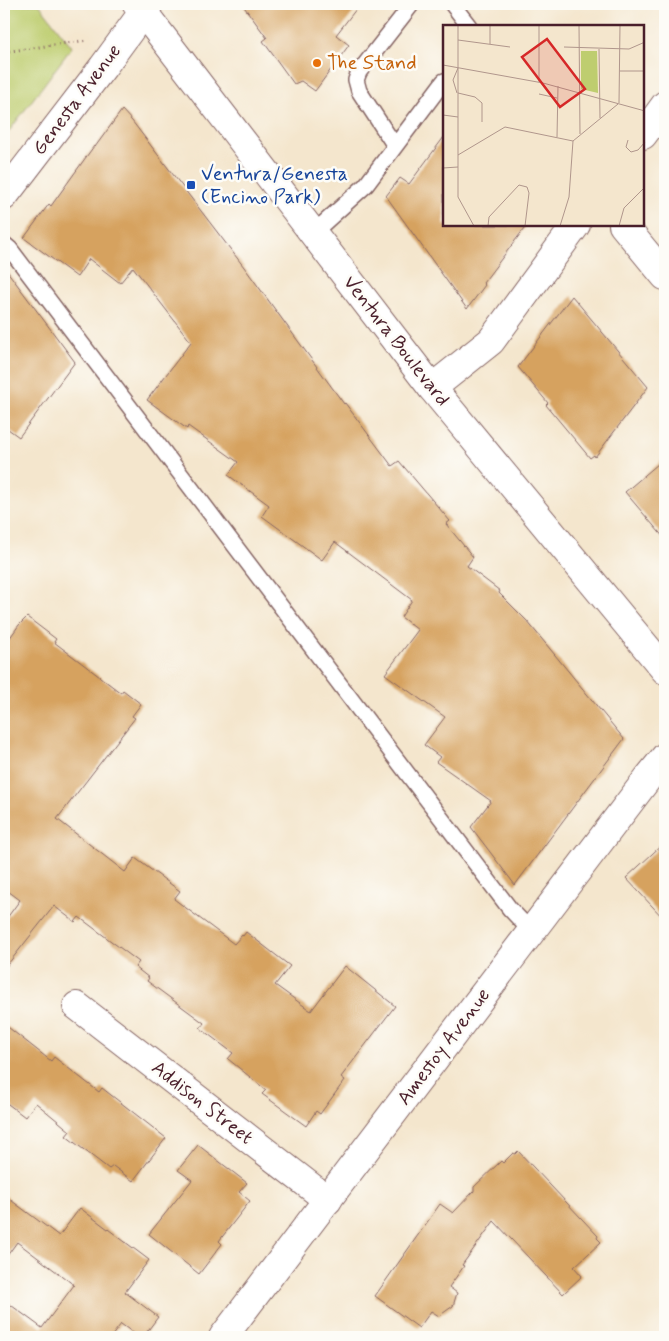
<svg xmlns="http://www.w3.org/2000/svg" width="669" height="1341" font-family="Mynerve,sans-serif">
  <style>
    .green { fill: #becd6f; stroke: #84764d }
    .building { fill: #d6a25f }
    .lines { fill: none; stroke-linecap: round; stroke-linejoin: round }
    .service-casing { stroke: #866564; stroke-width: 18 }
    .minor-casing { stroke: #866564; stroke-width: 30 }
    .tertiary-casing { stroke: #866564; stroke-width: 30 }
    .primary-casing { stroke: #866564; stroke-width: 30 }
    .path { stroke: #866564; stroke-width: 3; stroke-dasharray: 1 4; stroke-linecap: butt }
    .service { stroke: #fff; stroke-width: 15 }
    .minor { stroke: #fff; stroke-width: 28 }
    .tertiary { stroke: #fff; stroke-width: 28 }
    .primary { stroke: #fff; stroke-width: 28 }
    .food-dot { fill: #e8710a; stroke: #fdfcf7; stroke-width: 2 }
    .transit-dot { fill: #1a4fb4; stroke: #fdfcf7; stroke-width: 2 }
    .labels { text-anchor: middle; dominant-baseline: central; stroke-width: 5; stroke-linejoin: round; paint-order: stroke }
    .food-label { font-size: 20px; fill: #c56008; stroke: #fdfcf7; text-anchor: start }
    .street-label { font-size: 20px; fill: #4a1f2b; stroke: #fdfcf7 }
    .transit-label { font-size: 20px; fill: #164399; stroke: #fdfcf7; text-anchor: start }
    .inset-road { fill: none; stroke: #b0968c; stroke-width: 1 }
    .view { fill: #d62828; fill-opacity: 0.15; stroke: #d62828; stroke-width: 2.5 }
    .inset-edge { fill: none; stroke: #4a1f2b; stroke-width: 2.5 }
  </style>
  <rect width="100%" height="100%" fill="#fdfcf7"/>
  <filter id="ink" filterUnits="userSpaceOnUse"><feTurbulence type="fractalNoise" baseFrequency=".02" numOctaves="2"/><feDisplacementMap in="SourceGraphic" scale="10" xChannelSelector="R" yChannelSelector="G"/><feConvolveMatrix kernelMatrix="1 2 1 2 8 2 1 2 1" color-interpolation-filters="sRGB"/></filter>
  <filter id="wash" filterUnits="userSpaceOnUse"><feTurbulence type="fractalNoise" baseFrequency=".0096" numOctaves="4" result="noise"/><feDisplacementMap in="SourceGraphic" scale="20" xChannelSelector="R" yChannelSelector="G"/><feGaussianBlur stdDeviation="1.12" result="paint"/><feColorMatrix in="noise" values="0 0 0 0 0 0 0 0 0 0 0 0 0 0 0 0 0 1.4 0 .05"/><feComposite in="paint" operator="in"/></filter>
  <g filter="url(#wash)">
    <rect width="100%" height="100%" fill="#f4e6cd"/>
    <!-- green -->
    <path class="green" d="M4 4H39L72 47 4 138Z"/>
    <g id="blocks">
      <!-- building -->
      <path class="building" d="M242 4H360L336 35 349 45 315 91 301 81 294 84 263 41 267 38Z
        M122 110 132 121 244 267 344 404 345 403 392 466 399 461 450 521 446 524 473 557 467 566 500 591 499 593 527 621 624 739 515 885 471 827 491 801 436 762 440 757 424 745 445 717 385 674 418 630 401 617 412 600 335 542 322 560 262 516 269 505 228 475 238 462 188 426 187 429 147 400 191 342 133 267 120 283 89 259 77 277 24 238 49 204 51 206 94 146 95 147Z
        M444 137V225H527L483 283 485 285 467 309 386 196 400 178 409 184Z
        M4 267 75 362 19 437 4 426Z
        M572 296 648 387 595 457 594 455 590 458 546 405 548 403 518 367Z
        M665 458V539L625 492Z
        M27 617 56 639 54 642 121 693 123 690 141 704 132 716 135 718 57 819 125 872 135 858 180 891 174 899 234 944 242 935 243 936 246 932 290 966 275 985 311 1011 345 966 395 1006 341 1077 345 1080 320 1114 316 1111 306 1126 262 1094 266 1090 228 1059 233 1053 200 1028 204 1023 147 981 149 978 135 967 139 962 79 917 75 922 54 906 4 969V922L20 900 4 888V646L19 625Z
        M665 842V920L626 878Z
        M4 1024 51 1061 54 1057 99 1092 102 1088 166 1138 133 1181 113 1166 109 1169 66 1136 70 1131 36 1103 25 1117 4 1101Z
        M198 1145 247 1183 239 1192 250 1201 219 1241 222 1244 199 1274 149 1234 192 1180 178 1170Z
        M518 1151 598 1236 597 1238 601 1242 574 1267 582 1276 563 1294 494 1221 462 1265 464 1266 449 1287 457 1293 453 1306 439 1316 431 1311 419 1328 375 1296 440 1204 453 1213 474 1191V1187L501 1161 503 1163 513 1153 515 1154Z
        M4 1195 59 1236 80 1208 149 1260 125 1292 158 1317 143 1337H139L121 1324 111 1337H4V1300L42 1328 74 1285 17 1242 4 1260Z"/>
    </g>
  </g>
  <g filter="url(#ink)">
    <use href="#blocks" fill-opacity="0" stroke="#866564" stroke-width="1"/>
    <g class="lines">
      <defs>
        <path id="service" d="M452 4 469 26
          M395 146 359 91 356 80 359 72 412 4
          M313 233 366 185 444 81
          M4 244 10 249 510 909 532 932"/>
        <path id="minor" d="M643 135 665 105
          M4 196 103 67 149 4
          M623 225 665 276
          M432 388 491 341 576 225
          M77 1006 328 1200"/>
        <path id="tertiary" d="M223 1337 648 778 665 757"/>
        <path id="primary" d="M137 4 432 388 665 670"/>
      </defs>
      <!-- service casing -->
      <use href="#service" class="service-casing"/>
      <!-- minor casing -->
      <use href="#minor" class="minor-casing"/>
      <!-- tertiary casing -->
      <use href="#tertiary" class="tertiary-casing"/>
      <!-- primary casing -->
      <use href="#primary" class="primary-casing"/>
      <!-- path -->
      <path class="path" d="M4 52 88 40"/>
      <!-- service -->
      <use href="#service" class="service"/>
      <!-- minor -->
      <use href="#minor" class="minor"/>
      <!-- tertiary -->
      <use href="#tertiary" class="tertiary"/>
      <!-- primary -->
      <use href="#primary" class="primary"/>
    </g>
  </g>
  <!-- markers -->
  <circle class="food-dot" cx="317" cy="63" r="5"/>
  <rect class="transit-dot" x="186" y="180" width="10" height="10" rx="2.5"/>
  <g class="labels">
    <!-- food labels -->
    <g class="food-label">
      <text x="327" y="63">The Stand</text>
    </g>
    <!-- street labels -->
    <g class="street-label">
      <text transform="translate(77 100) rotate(-53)">Genesta Avenue</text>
      <text transform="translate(396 341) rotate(52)">Ventura Boulevard</text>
      <text transform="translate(444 1047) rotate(-53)">Amestoy Avenue</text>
      <text transform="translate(202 1103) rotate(38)">Addison Street</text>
    </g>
    <!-- transit labels -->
    <g class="transit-label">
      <text x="201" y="174">Ventura/Genesta<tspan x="201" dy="23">(Encino Park)</tspan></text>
    </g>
  </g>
  <!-- overview -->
  <g transform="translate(443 25)">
    <rect width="201" height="201" fill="#f4e6cd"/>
    <path d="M138 26H154L155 68 138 64Z" fill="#becd6f"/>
    <path class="inset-road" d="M15 0V172L31 201M47 0V19M136 0 137 109M15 15 67 22M121 22 186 24 202 17M156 24 157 93M0 40 100 58 202 86M177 46H202M96 57V0M14 68 10 55 15 43M15 68 32 72 39 78V97M96 69 114 73M176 78 177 0M0 90 15 92M114 112 115 61M185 115 183 122 188 127 195 125 202 117M15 130 62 102 130 116M0 143 15 142M45 201 46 192 76 160 84 162 86 168 82 201M117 201 126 172 130 116 175 79M176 201 181 183 202 162"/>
    <path class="view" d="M104 14 142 64 117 82 79 32Z"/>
    <rect width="201" height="201" class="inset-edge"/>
  </g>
  <!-- margin -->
  <rect width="669" height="1341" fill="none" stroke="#fdfcf7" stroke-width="20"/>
</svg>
